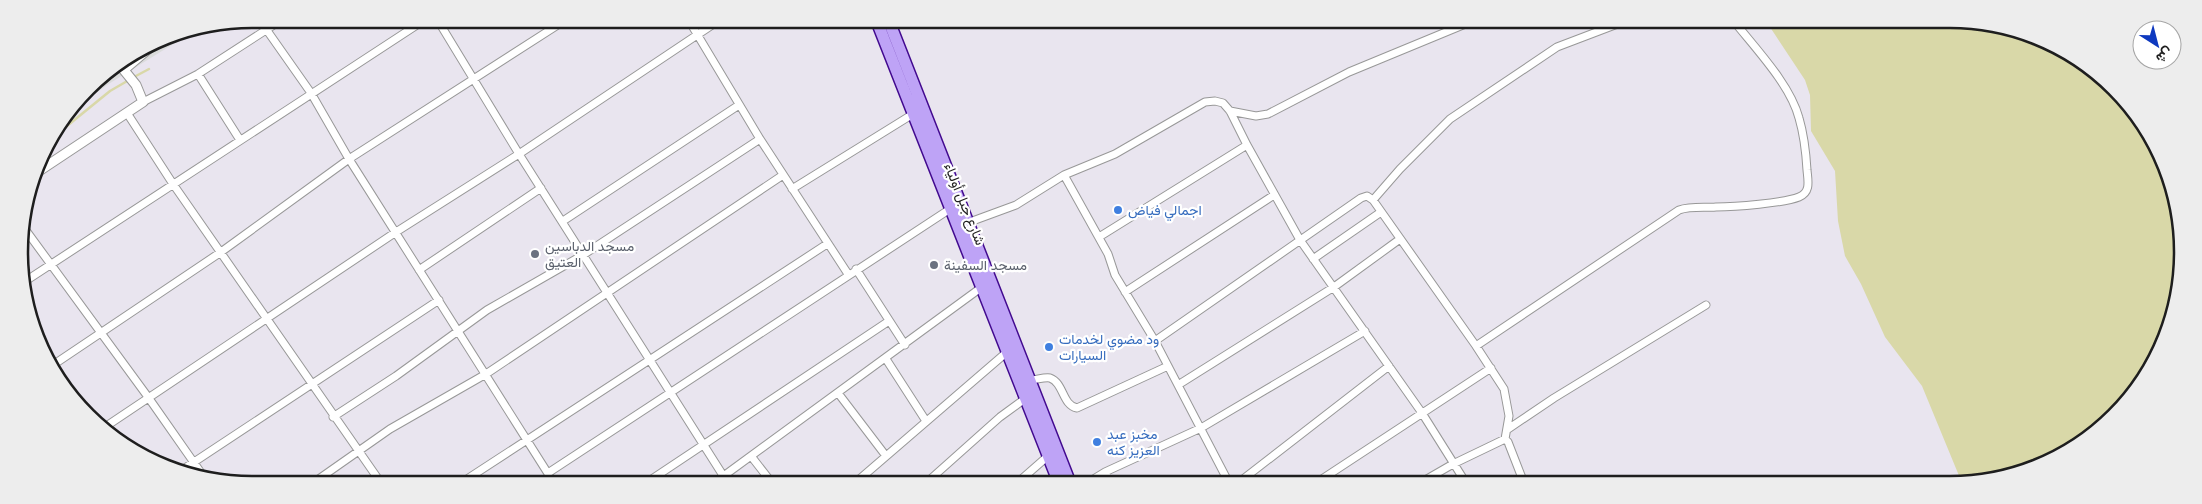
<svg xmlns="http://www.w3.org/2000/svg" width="2202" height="504" font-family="Mulish,Vazirmatn,sans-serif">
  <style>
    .residential { fill: #dbdcdc }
    .water { fill: #d9d8a8 }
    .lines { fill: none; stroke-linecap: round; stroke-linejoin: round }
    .stream { stroke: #d9d8a8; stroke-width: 2.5 }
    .minor-casing { stroke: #989898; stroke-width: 9 }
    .tertiary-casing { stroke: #989898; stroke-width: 11 }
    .primary-casing { stroke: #420a8f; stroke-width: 14 }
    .minor { stroke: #fff; stroke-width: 7 }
    .tertiary { stroke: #fff; stroke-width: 9 }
    .primary { stroke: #bea3f6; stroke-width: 11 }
    .shop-dot { fill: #3f7fe0; stroke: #fff; stroke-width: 2 }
    .worship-dot { fill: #6b7280; stroke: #fff; stroke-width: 2 }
    .labels { text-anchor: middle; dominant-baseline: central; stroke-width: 4.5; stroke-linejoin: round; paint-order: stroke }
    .street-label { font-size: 14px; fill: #1e1e1e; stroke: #fff }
    .shop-label { font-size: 14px; fill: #366cbe; stroke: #fff; text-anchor: start }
    .worship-label { font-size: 14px; fill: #5b616d; stroke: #fff; text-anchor: start }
    .rim { fill: none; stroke: #1e1e1e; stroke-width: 2.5 }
  </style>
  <rect width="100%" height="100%" fill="#e9e5ef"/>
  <!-- residential -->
  <path class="residential" d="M196 30 107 85 72 111 98 77 163 36Z"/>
  <!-- water -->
  <path class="water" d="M1766 21H1981L2067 50 2135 110 2175 192 2181 283 2159 355 2115 417 2053 461 1980 483H1962L1922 386 1885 337 1861 284 1845 256 1838 221 1835 171 1811 131 1810 95 1805 80Z"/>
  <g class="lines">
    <!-- stream -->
    <path class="stream" d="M134 77 149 69
      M51 139 110 91 129 80"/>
    <defs>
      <path id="minor" d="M437 19 519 154 724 477
        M688 19 760 139 848 274
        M266 29 311 93 349 159 554 483
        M125 70 165 36
        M198 74 240 140
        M143 102 198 74 283 19
        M1230 111 1256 116 1268 114 1349 72 1475 20
        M127 113 173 184 381 483
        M1064 175 1108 254 1115 275 1155 341 1229 483
        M792 189 913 114
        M1373 200 1400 169 1450 119 1557 47 1628 20
        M563 221 739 105
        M967 223 1016 205 1064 175 1115 154 1205 102 1215 101 1223 103 1230 111 1247 145 1300 240 1422 413 1466 483
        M22 225 148 397 204 477
        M1099 237 1247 145
        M1313 259 1381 212
        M856 269 905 345
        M419 270 541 188
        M24 282 426 19
        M1125 292 1274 195
        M1155 341 1361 198 1367 196 1373 200 1476 346 1504 389 1509 416 1505 439
        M1476 346 1679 210C1691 206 1704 208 1716 207 1735 207 1784 203 1799 197 1811 192 1808 181 1807 170 1806 153 1804 135 1799 118 1790 84 1755 48 1733 20
        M886 359 926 421
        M53 365 221 252 349 159 567 19
        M1030 380C1036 380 1044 377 1050 378 1064 383 1062 405 1077 408L1168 366
        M1178 385 1334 287 1400 239
        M838 393 886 456
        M333 417 396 376 487 310 583 255 760 139
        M105 427 396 232 519 154 721 19
        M1508 429 1554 398 1706 305
        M751 456 772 483
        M182 470 439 300
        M1105 472 1110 483
        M548 473 950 209
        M313 483 390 429 486 374 783 175
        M461 483 827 244
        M646 483 889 321
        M714 483 982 287
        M855 483 1007 352
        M926 483 1000 417 1026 398
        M1017 483 1048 456
        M1087 483 1105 472 1201 428 1365 331
        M1238 483 1389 366
        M1316 483 1491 368
        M1420 483 1453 464 1505 439 1508 442 1524 483"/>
      <path id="tertiary" d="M36 173 143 102 136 85 119 64"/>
      <path id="primary" d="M876 19 1059 483
        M888 19 1070 483"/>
    </defs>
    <!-- minor casing -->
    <use href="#minor" class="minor-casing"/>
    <!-- tertiary casing -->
    <use href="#tertiary" class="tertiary-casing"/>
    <!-- primary casing -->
    <use href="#primary" class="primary-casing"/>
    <!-- minor -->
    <use href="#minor" class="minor"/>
    <!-- tertiary -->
    <use href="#tertiary" class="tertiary"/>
    <!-- primary -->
    <use href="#primary" class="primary"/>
  </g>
  <!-- markers -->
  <g class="shop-dot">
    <circle cx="1118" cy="210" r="5"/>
    <circle cx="1049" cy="347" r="5"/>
    <circle cx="1097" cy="442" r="5"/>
  </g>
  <g class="worship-dot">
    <circle cx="535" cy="254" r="5"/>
    <circle cx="934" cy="265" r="5"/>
  </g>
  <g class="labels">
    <!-- street labels -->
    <g class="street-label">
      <text transform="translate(965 204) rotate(68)">شارع جبل أولياء</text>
    </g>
    <!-- shop labels -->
    <g class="shop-label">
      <text x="1128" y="210">اجمالي فياض</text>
      <text x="1059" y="339">ود مضوي لخدمات<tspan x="1059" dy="16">السيارات</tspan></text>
      <text x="1107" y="434">مخبز عبد<tspan x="1107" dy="16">العزيز كنه</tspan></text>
    </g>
    <!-- worship labels -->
    <g class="worship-label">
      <text x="545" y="246">مسجد الدباسين<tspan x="545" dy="16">العتيق</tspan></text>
      <text x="944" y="265">مسجد السفينة</text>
    </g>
  </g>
  <!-- crop -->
  <path d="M0 0H2202V504H0ZM252 28H1950A224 224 0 0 1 2174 252V252A224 224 0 0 1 1950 476H252A224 224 0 0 1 28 252V252A224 224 0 0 1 252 28Z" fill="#ededed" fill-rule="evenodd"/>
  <path class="rim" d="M252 28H1950A224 224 0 0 1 2174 252V252A224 224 0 0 1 1950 476H252A224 224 0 0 1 28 252V252A224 224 0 0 1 252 28Z"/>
  <!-- north arrow -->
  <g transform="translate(2157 45) rotate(144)"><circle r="24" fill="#ffffff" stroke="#a5a5a5"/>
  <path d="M0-4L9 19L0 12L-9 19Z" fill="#0e39bf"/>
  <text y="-8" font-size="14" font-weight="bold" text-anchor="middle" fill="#1e1e1e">ش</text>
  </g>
</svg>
